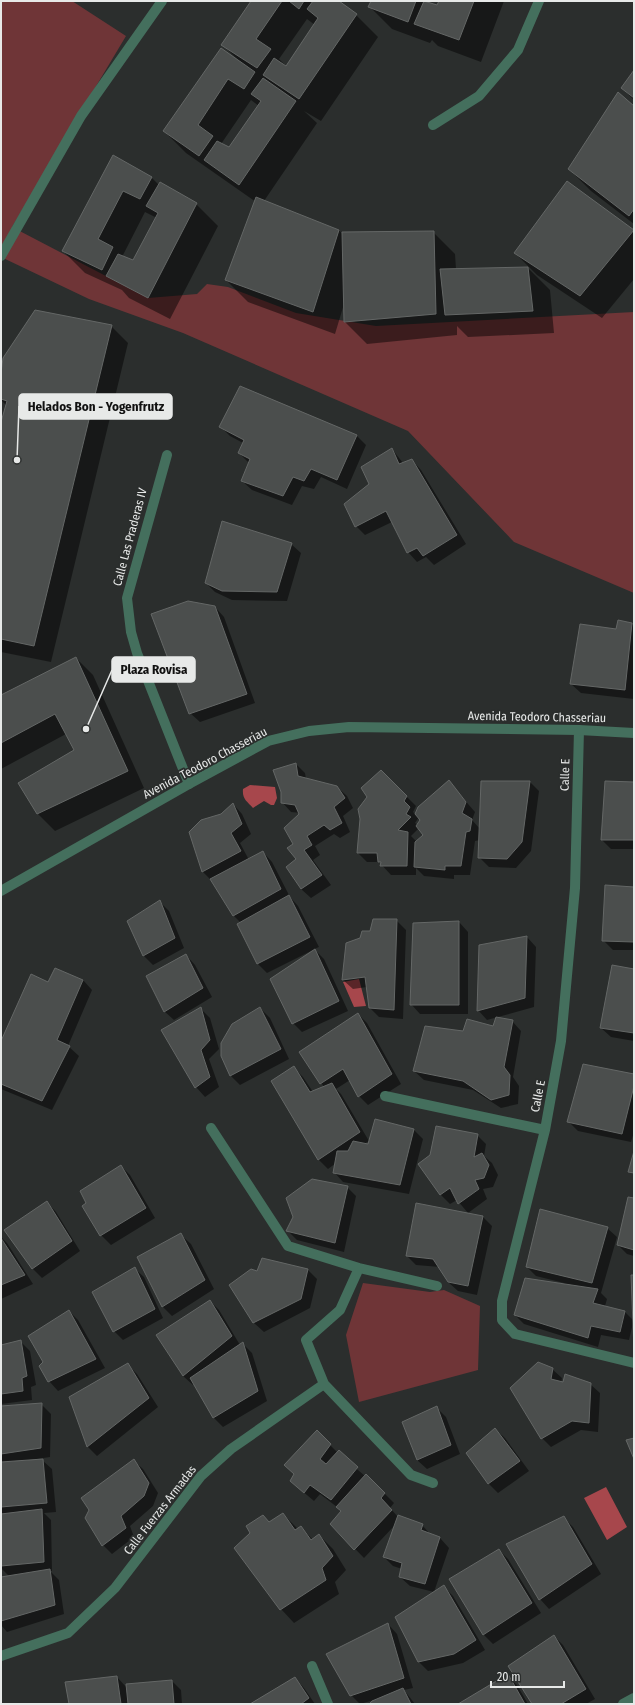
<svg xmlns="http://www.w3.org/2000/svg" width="635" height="1705" font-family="'Fira Sans Condensed',sans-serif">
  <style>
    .green { fill: #6f3537 }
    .water { fill: #a7474c }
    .shadow { fill: #0007; fill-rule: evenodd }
    .building { fill: #4b4e4d; stroke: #646766 }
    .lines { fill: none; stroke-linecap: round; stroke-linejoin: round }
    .minor { stroke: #446f5d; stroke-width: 10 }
    .tertiary { stroke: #446f5d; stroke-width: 10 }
    .labels { text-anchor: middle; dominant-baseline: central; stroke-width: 3.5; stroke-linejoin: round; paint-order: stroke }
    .street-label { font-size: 12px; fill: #e7e9e8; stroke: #2b2e2d }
    .leader { fill: none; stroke: #e7e9e8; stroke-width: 1.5 }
    .callout-dot { fill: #e7e9e8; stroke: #2b2e2d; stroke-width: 1.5 }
    .callout { fill: #e7e9e8; stroke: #e7e9e8; stroke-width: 1.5 }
    .callout-label { font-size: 13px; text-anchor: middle; font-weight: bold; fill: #111 }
  </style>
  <rect width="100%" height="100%" fill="#2b2e2d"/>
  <!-- green -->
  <path class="green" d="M1 1H72L126 36 12 227 148 298 197 294 207 284 228 287 296 313 376 326 634 312V593L514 542 408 431 183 333 89 299 1 257Z
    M363 1283 430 1292 444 1290 480 1306 478 1370 359 1402 346 1335Z"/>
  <!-- water -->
  <path class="water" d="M250 785 275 787 277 798 274 805H271L264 801 253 808C247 801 242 799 243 789Z
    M359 979 366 1006 354 1007 343 982Z
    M606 1487 627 1527 607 1540 584 1498Z"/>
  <!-- shadow -->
  <path class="shadow" d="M252 1H337L356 15 378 37 321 121 304 111 317 123 264 201 339 230 343 235 433 232 455 254 456 269 528 268 550 290 554 333 468 337 457 326V335L367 344 345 322 344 304 335 334 248 302 226 280 256 202 186 153 164 131 237 59 222 44ZM307 19 315 25 287 67 279 59ZM251 100 259 106 229 149 221 144Z
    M372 1H427L426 3 438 6 440 1H504L481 62 438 46 432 40 430 43 392 29 370 7Z
    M634 72V100L622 88Z
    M634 107V224L591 191 569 169Z
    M113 156 151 177 160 186 196 204 218 226 170 319 129 298 122 290 85 273 63 251ZM145 212 157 218 134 262 122 257Z
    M567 183 634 231V279L602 318 537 275 515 253Z
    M111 326 128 343 51 662 1 652V426L7 406 1 400V383Z
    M221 427 356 435 366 445 347 489 321 477 314 489 302 486 292 505 252 490 242 481 249 463 239 453 243 443 230 436Z
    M392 449 403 463 412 460 421 470 466 544 434 565 426 557 417 562 408 552 392 522 365 535 356 526 371 485Z
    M291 544 301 553 287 601 232 600 215 592 206 583Z
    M215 607 224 617 255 703 200 722 190 713Z
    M632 624 634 626V699L581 693 571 684 617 631Z
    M76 658 93 675 144 788 55 831 38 814 75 751 66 734 1 769V696Z
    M296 764 305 773 306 779 337 787 347 796 353 808 343 816 350 832 340 838 334 834 315 846 320 855 313 860 331 885 311 898 301 889 288 867 297 859 294 844 301 813 291 812 282 802Z
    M381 771 416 806 413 812 416 815 449 782 475 812 472 820 480 829 482 782H530L539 791 531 851 516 868 489 867 479 857 480 840 475 841 470 875H454V879L424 876 416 868V875H391L379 862H367L358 853 368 797ZM419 817 422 820 418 825 415 823ZM419 828 424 835 417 842 411 836Z
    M634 783V849H611L602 840Z
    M233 804 242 814 251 834 240 843 249 860 263 852 272 862 290 897 298 906 319 947 314 949 324 959 348 1011 302 1032 293 1023 314 951 313 950 267 973 258 964 238 925 241 923 233 915 212 881 203 872 190 832 221 815Z
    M634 888V950H613L603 940Z
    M159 901 169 911 184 948 153 965 144 956 128 921Z
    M396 920 406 930 403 1019 379 1017 370 1008 367 987 353 989 343 980 361 939Z
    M459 922 468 932V1014H420L411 1004Z
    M527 937 536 947 534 1007 487 1020 478 1010Z
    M186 955 195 965 212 997 174 1020 164 1011Z
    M634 971V1041L611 1037 601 1028Z
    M83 980 92 990 68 1046 79 1056 52 1110 1 1089V1044L49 983Z
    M260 1008 270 1018 289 1059 240 1085 231 1076 222 1056Z
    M201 1009 210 1018 219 1049 209 1059 219 1087 205 1097 196 1087 162 1030Z
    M358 1014 367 1023 401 1084 368 1105 359 1096 350 1080 336 1089 341 1094 369 1141 364 1144 369 1146 376 1121 414 1130 423 1139 409 1194 343 1182 334 1172 336 1163 328 1169 318 1159 294 1068 303 1077 313 1092 324 1087 301 1052Z
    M512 1021 521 1031 513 1077 519 1086 518 1104 501 1108 473 1090 424 1080 414 1071 464 1032 494 1027Z
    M634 1075V1132L631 1142 578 1131 569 1122Z
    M477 1135 486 1144 484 1156 492 1163 498 1175 493 1187 483 1189 487 1199 468 1213 457 1200 450 1204 441 1195 419 1164Z
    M121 1166 130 1175 155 1218 111 1245 101 1235 84 1206Z
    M347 1187 356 1196 344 1252 297 1240 288 1231Z
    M634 1199V1256L627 1254 618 1245Z
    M47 1202 56 1212 80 1251 42 1278 32 1268Z
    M417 1205 483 1217 492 1226 477 1295 458 1291 448 1282 440 1267 416 1265 407 1256Z
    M607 1228 617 1237 601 1293 607 1299 605 1306 624 1311 634 1321V1276V1328L633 1323 629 1340 601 1335 598 1347 524 1324 515 1315 564 1283 536 1276 527 1267Z
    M181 1235 191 1244 214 1289 172 1316 163 1307Z
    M1 1237 7 1243 33 1284 1 1299Z
    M134 1268 144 1277 163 1318 123 1340 114 1331Z
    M307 1269 317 1279 310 1308 264 1332 254 1323 230 1285 258 1272Z
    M210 1301 219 1310 240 1345 242 1343 252 1353 267 1401 223 1427 214 1418 194 1383 193 1385 183 1376Z
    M69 1311 78 1320 105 1368 58 1391 49 1381 44 1363Z
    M20 1341 30 1351 36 1385 31 1387 32 1400 1 1404V1346Z
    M128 1365 137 1374 158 1407 97 1456 88 1447 70 1398Z
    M552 1369 562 1378 561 1383 590 1384 600 1393 598 1432 581 1430 551 1447 542 1438Z
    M41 1404 51 1414 50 1457 37 1459V1460H42L52 1469 56 1512 44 1513 51 1520 52 1571H50L59 1580 64 1614 7 1632 1 1625V1578L10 1577 1 1568V1407Z
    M437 1408 446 1417 460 1454 427 1469 417 1460 403 1422Z
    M495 1429 505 1438 529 1471 498 1493 489 1484 467 1453Z
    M317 1432 338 1453 365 1476 366 1475 394 1503 390 1508 398 1517 422 1525 431 1535 440 1538 449 1548 434 1592 410 1586 400 1577 402 1569 393 1566 384 1557 395 1525 364 1558 331 1524 341 1512 337 1507 320 1494 314 1501 301 1490Z
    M133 1460 143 1469 158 1493 153 1506 130 1526 134 1537 112 1554 103 1545Z
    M283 1514 298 1529 301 1527 313 1540 319 1535 333 1549 346 1570 335 1582 339 1594 294 1623 281 1609Z
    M563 1517 573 1527 601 1574 549 1609 540 1599Z
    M499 1550 508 1559 541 1613 493 1644 484 1635 450 1579Z
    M444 1587 453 1596 485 1650 463 1663 428 1671 419 1662Z
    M388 1624 397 1634 413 1688 404 1690 415 1704H370L374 1700 360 1704 351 1695Z
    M554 1636 563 1645 595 1699 586 1704H533Z
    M507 1675 517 1685 528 1704H460Z
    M117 1677 127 1688V1685L172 1681 181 1690 182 1704H70Z
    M295 1678 304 1688 315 1704H251Z"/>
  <!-- building -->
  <path class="building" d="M251 1H282L256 39 271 49 257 68 221 45Z
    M289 1H304L299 9Z
    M313 1H339L357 14 299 99 263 75 274 58 286 66 318 18 307 9Z
    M371 1H416L408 22 368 7Z
    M424 1 437 5 439 1H474L459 40 414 24Z
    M221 48 255 72 244 89 228 79 198 125 213 136 199 156 163 131Z
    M634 70V98L621 88Z
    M263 78 296 101 239 185 204 160 217 141 229 147 261 101 251 94Z
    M618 92 634 106V209L629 216 568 169Z
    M113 155 152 177 140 199 123 191 98 239 113 247 102 270 62 251Z
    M567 181 634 230 580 296 514 253Z
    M160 182 197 203 148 298 106 276 118 254 133 260 158 213 146 206Z
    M256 197 339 230 313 312 225 280Z
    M434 231 436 314 344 322 342 232Z
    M528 267 533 311 445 315 440 269Z
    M35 310 112 325 34 646 1 639V422L7 401 1 399V373L3 358Z
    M240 386 357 435 337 480 311 469 304 481 293 477 283 496 241 481 250 459 238 453 244 440 219 427Z
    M392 448 399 464 412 459 457 535 423 556 417 548 407 553 386 511 355 527 344 504 369 484 361 467Z
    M222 521 292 543 277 592 222 591 205 583Z
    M188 601 215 606 247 694 189 714 151 614Z
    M618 620 632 623 625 690 570 684 580 624 616 629Z
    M76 657 128 771 37 814 18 783 74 750 55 714 1 743V695Z
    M296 763 298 776 337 786 345 798 334 807 342 823 330 830 324 825 307 836 312 845 304 850 322 875 301 889 286 867 296 859 287 848 293 844 284 828 299 814 295 805 281 803V792L273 770Z
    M381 770 407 796 404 801 410 807 406 814 411 817 398 830 408 832 407 866H380L381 862H378L377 853H357L360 819 358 809 367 797 361 788Z
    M449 780 466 802 462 813 472 819 470 831 466 832 461 866H445V870L414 867 415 842 423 835 416 826 420 820 415 814 418 807Z
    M481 781H530L522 842 507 859 478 858Z
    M605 781 634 782V840H601Z
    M233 803 242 824 231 833 241 851 202 872 189 832 201 820 221 814Z
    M263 851 281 889 233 916 210 879Z
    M605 885 634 887V942L602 941Z
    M289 895 310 937 257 964 237 924Z
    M160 900 175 938 143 956 127 921Z
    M373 919H397L394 1010 369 1008 365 977 342 980 346 943 360 938 362 931H370Z
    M459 921V1005H410L413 923Z
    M527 936 525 998 477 1011 479 945Z
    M315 949 339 1001 292 1024 270 979Z
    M186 954 203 988 164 1012 146 976Z
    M612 965 634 969V1033L600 1028Z
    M55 968 83 980 57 1040 70 1046 42 1101 1 1084V1041L31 974 48 982Z
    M201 1007 210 1040 201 1050 210 1077 195 1088 161 1030Z
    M260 1007 281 1049 230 1076 221 1056V1043L232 1024Z
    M358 1013 392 1074 358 1097 343 1069 320 1084 299 1052Z
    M496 1017 513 1020 504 1067 510 1075 509 1095 491 1100 463 1081 413 1071 425 1026 463 1031 467 1019 493 1026Z
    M583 1064 634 1074V1086L622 1134 567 1122Z
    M294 1066 310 1092 332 1083 360 1132 318 1160 271 1081Z
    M375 1119 414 1129 400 1185 333 1173 337 1151H348L353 1141 368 1144Z
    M436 1126 478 1134 474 1157 482 1153 489 1165 484 1178 475 1180 479 1189 458 1204 450 1188 440 1195 418 1164 430 1155Z
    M634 1151V1173L628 1172Z
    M121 1165 146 1208 100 1236 82 1206 86 1203 80 1191Z
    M312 1179 348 1186 335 1243 286 1231 293 1217 286 1198Z
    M628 1197 634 1198V1250L617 1245Z
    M47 1201 72 1241 32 1269 4 1230Z
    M416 1203 483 1216 468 1286 448 1282 433 1259 406 1256Z
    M540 1209 608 1227 592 1283 526 1267Z
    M181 1233 205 1280 162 1307 137 1257Z
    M1 1238 25 1275 1 1285Z
    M262 1258 308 1269 301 1299 253 1323 229 1285 251 1269 257 1271Z
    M135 1267 155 1309 113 1332 92 1292Z
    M631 1275H634V1350Z
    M525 1278 598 1289 593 1303 625 1311 620 1332 591 1326 588 1338 514 1315Z
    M210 1300 232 1336 183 1376 156 1335Z
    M69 1310 96 1359 48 1382 39 1366 43 1362 28 1336Z
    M21 1340 27 1376 22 1378 23 1391 1 1394V1345Z
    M243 1342 258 1391 213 1418 190 1378Z
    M538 1362 553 1368 551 1379 563 1382 565 1374 591 1383 589 1423 572 1421 541 1439 510 1388Z
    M128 1363 149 1398 87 1447 69 1397Z
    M42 1403 41 1448 1 1454V1406Z
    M437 1406 451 1445 417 1460 402 1422Z
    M495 1428 520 1461 488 1484 466 1453Z
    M317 1430 331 1444 320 1459 326 1464 339 1450 358 1467 331 1500 310 1485 304 1493 290 1481 294 1474 284 1465Z
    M634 1438V1459L626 1440Z
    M43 1459 47 1503 1 1507V1462Z
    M134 1459 149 1483 144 1496 121 1516 126 1528 102 1546 85 1518 89 1510 81 1498Z
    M366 1474 385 1493 381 1498 392 1510 354 1550 330 1524 341 1511 336 1507Z
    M42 1509 44 1562 1 1566V1514Z
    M283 1513 295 1530 301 1526 311 1540 319 1534 333 1556 322 1568 326 1580 280 1610 234 1548 250 1533 246 1526 263 1515 269 1522Z
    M398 1515 423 1524 421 1530 440 1537 425 1584 399 1577 402 1563 383 1557Z
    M564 1516 592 1564 539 1600 506 1544Z
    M499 1549 532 1603 483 1635 449 1579Z
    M50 1569 55 1605 1 1621V1577Z
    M444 1585 476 1640 454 1654 418 1662 395 1617Z
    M388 1623 404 1678 350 1696 326 1654Z
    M554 1635 586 1689 561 1704H532L508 1666Z
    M508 1674 525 1704H458Z
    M117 1676 121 1704H69L65 1682Z
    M295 1677 309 1698 301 1704H250Z
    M172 1680 174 1704H128L126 1684Z
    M403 1688 411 1704H369L372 1701Z"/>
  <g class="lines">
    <!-- minor -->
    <path class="minor" d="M433 125 479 96 518 50 539 1
      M167 455 127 598 131 632 137 653 189 784
      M579 730 575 888 561 1041 545 1130 502 1301V1320L515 1334 634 1363
      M385 1096 545 1130
      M211 1128 288 1246 359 1268 437 1286
      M324 1384 411 1475 433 1483
      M1 1656 68 1633 115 1588 201 1476 231 1449 324 1384 306 1340 340 1310 359 1268
      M312 1666 328 1704
      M623 1704 634 1698"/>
    <!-- tertiary -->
    <path class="tertiary" d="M1 256 81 116 162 1
      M1 891 189 784 268 741 309 731 349 727 579 730 634 733"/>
  </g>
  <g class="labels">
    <!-- street labels -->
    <g class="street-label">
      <text transform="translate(130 537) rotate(-75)">Calle Las Praderas IV</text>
      <text transform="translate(537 717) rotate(1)">Avenida Teodoro Chasseriau</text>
      <text transform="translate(205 763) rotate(-28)">Avenida Teodoro Chasseriau</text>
      <text transform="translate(565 775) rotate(-88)">Calle E</text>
      <text transform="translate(538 1096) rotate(-79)">Calle E</text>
      <text transform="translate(160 1510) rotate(-52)">Calle Fuerzas Armadas</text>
    </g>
  </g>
  <!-- callouts -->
  <path class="leader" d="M17 460L19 406M86 729L112 670"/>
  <g class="callout-dot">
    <circle cx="17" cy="460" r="4"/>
    <circle cx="86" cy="729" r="4"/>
  </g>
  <g class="callout">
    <rect x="19" y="394" width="153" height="25" rx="4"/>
    <rect x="112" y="657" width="83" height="25" rx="4"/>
  </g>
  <g class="callout-label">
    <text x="96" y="411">Helados Bon - Yogenfrutz</text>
    <text x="154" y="674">Plaza Rovisa</text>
  </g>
  <!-- border -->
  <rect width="635" height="1705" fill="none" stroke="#e7e9e8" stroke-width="4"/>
  <!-- scale -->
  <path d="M491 1681v6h73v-6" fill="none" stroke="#e7e9e8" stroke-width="2"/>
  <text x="497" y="1681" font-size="12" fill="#e7e9e8" stroke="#2b2e2d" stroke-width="3" paint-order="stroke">20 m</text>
</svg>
